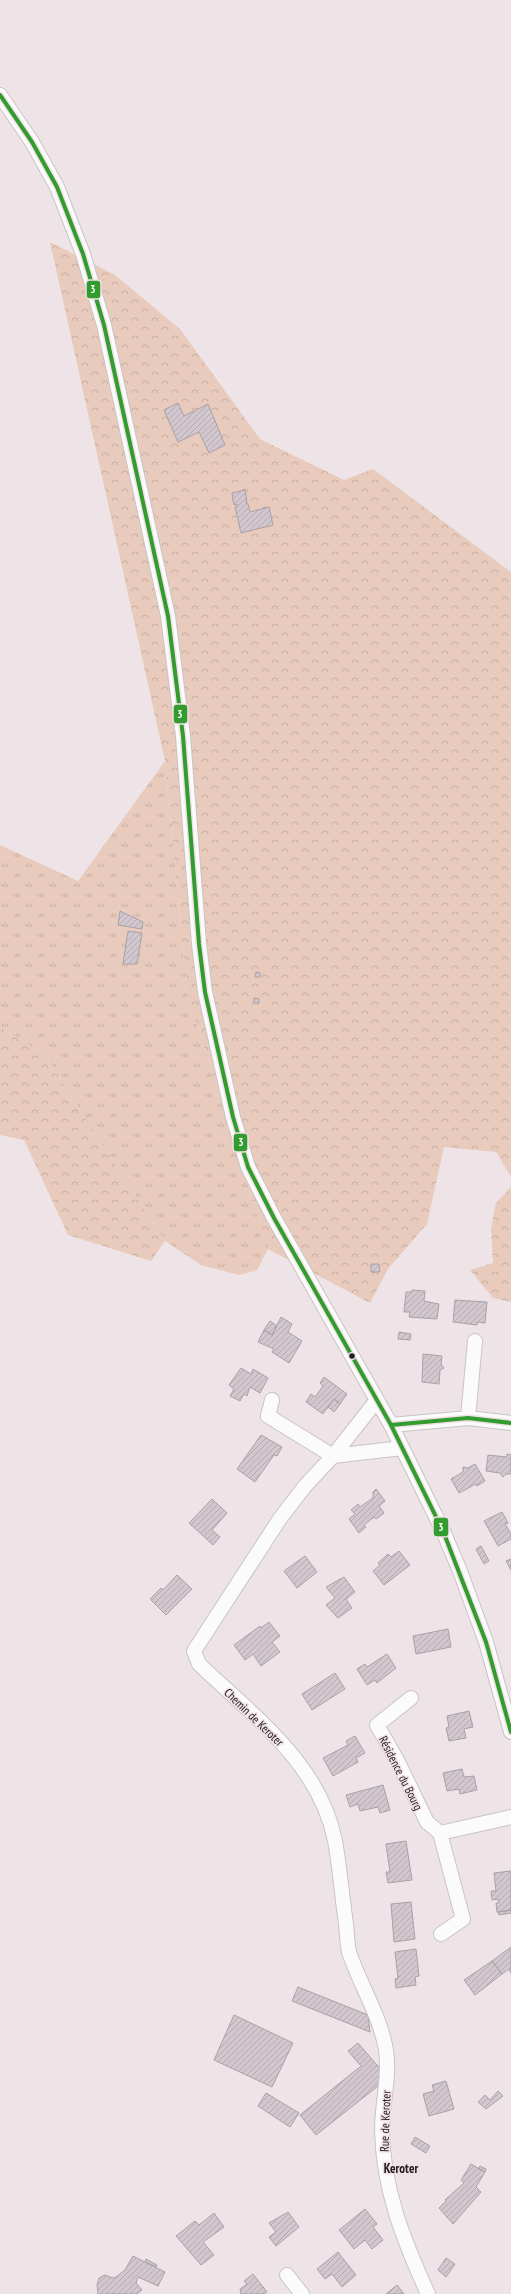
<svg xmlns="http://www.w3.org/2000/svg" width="511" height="2294" font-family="'PT Sans Narrow',sans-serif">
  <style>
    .grass { fill: url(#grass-tufts) }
    .forest { fill: url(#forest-crowns) }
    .building { fill: url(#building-hatch); stroke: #a9a2a5 }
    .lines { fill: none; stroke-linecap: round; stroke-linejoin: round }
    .minor-casing { stroke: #cac3c5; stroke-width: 16 }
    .minor { stroke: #fcfbfb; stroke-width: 14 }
    .bus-1-casing { stroke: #f1e1e6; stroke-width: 7 }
    .bus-1 { stroke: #339c2e; stroke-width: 4 }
    .bus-dot { fill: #201b1d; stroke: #f1e1e6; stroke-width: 1.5 }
    .labels { text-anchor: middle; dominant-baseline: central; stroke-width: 3; stroke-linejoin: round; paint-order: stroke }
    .street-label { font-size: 12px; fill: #201b1d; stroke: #f1e1e6 }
    .neighbourhood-label { font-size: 13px; font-weight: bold; fill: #201b1d; stroke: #f1e1e6 }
    .line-badge { stroke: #f1e1e6; stroke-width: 1.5 }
    .badge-label { font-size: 11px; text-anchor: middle; font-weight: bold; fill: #fff }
  </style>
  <defs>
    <pattern id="grass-tufts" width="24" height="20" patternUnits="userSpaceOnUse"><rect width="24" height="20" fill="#e8cbbc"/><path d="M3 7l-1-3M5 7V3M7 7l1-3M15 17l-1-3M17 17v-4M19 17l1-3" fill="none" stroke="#c7aea1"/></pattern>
    <pattern id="forest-crowns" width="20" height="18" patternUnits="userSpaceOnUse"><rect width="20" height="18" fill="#e8cbbc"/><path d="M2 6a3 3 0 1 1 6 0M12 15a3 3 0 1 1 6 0" fill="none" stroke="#c7aea1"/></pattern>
    <pattern id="building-hatch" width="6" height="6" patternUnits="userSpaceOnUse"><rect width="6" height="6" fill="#d2c6cf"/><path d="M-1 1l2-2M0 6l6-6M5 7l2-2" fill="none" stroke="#b4aab1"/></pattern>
  </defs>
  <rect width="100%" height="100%" fill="#eee4e7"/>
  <!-- grass -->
  <path class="grass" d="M165 761 187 993 268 1249 257 1270 239 1275 201 1265 165 1241 44 1054 0 1027V845L78 881Z"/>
  <!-- forest -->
  <path class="forest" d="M50 242 115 275 180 329 260 439 344 480 373 469 511 572V1177L496 1152 444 1147 427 1224 388 1269 370 1303 268 1249 187 993 165 761Z
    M0 1027 44 1054 165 1241 151 1261 68 1235 24 1140 0 1135Z
    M511 1187V1302L493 1298 470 1270 493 1263 491 1229 496 1203Z"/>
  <!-- building -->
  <path class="building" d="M178 403 184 416 208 404 225 445 209 453 199 432 178 442 164 410Z
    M245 490 247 502H245L248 504 250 512 269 507 273 525 241 533 235 507H237V504L234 505 232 493Z
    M120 911 143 922 142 929 118 925Z
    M128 931 142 933 137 964H123Z
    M256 972 260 973V977H255Z
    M254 998 259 999V1003H254Z
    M371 1264H379L380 1272H371Z
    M412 1290 425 1291 424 1301 439 1304 437 1319 409 1317 410 1312H404L406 1292H412Z
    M455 1300 487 1302 485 1323 477 1322V1325L453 1322Z
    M281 1317 292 1324 288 1332 302 1341 289 1363 272 1352 274 1349 258 1342 264 1330 272 1335Z
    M270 1321 277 1326 272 1335 264 1330Z
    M399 1332 411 1334 410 1340 398 1339Z
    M423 1354 442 1356 441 1364 444 1368 440 1370 439 1384 422 1382Z
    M241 1368 251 1374 253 1369 268 1378 260 1393 250 1387 247 1396 244 1394 240 1401 230 1396 234 1389 229 1385Z
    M324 1377 347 1394 340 1404 334 1399 323 1414 306 1402 311 1394 315 1397 323 1386 320 1383Z
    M334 1399 340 1404 334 1412 328 1407Z
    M261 1435 282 1447 277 1456 274 1455 255 1482 237 1469Z
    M507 1454 511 1455V1474H506L503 1477 500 1473 486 1471 488 1455 507 1457Z
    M475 1464 485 1481 477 1486 476 1484 459 1493 451 1479 463 1472V1467L468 1468Z
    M376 1489 385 1501 379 1506 384 1513 376 1519 374 1517 364 1525 366 1527 359 1533 349 1519 355 1514 351 1510 358 1504 360 1507 373 1498V1492Z
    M212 1499 227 1513 212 1530 220 1537 213 1545 189 1523Z
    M502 1512 508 1523 505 1524 511 1534V1539L498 1546 484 1521Z
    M481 1546 489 1561 484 1564 476 1549Z
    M399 1551 410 1565 384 1585 373 1571 380 1565 378 1563 388 1554 391 1557Z
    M305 1556 317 1572 297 1588 284 1571Z
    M511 1559V1570L506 1561Z
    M177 1575 192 1589 166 1615 150 1599 161 1588 163 1590Z
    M344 1577 355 1592 346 1599 352 1608 338 1618 326 1605 335 1598 326 1587Z
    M269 1622 280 1636 272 1642 280 1652 261 1666 253 1654 245 1660 234 1645 260 1626 261 1628Z
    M448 1629 451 1647 416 1654 413 1636Z
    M387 1654 396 1668 377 1683 375 1680 367 1685 357 1669 365 1664 367 1667Z
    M335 1673 345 1689 312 1710 302 1694Z
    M469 1711 473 1727 464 1729 466 1738 449 1741 446 1728 449 1727 447 1716Z
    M355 1736 365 1753 356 1758 358 1762 333 1776 323 1758 348 1745 346 1741Z
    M462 1769 464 1777 474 1776 477 1790 460 1794 459 1789 447 1791 443 1773Z
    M383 1785 390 1810 380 1813 378 1807 360 1811 358 1804 350 1807 346 1795Z
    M406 1841 412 1880 388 1883 386 1872H390L386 1844Z
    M511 1871V1910L497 1912 496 1903H499L498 1899 492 1900 491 1891H496L494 1873Z
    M411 1902 415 1939 394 1942 391 1904Z
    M511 1910V1913L499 1915 498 1912Z
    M511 1947V1973L509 1969 502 1974 492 1961Z
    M416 1949 419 1976 415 1977 416 1985 396 1988 395 1979 398 1978 395 1952Z
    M492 1961 502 1974 475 1995 464 1980Z
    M298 1987 368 2015 370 2032 292 2001Z
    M234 2015 293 2043 272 2087 214 2060Z
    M358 2043 382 2071 378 2086 316 2135 300 2115 361 2066 348 2051Z
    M446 2081 454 2109 429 2116 423 2094 434 2091 432 2085Z
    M498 2091 503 2096 486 2109 478 2102 485 2095 490 2100Z
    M266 2093 299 2113 290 2127 258 2106Z
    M415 2137 430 2146 426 2153 411 2144Z
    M471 2164 485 2172 476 2187 481 2192 453 2224 439 2208 446 2201 445 2200 464 2183 461 2180Z
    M480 2166 486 2169 485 2172 479 2169Z
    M365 2209 377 2224 373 2227 383 2240 372 2249 365 2240 354 2249 339 2230Z
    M288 2212 299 2227 276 2246 269 2237 276 2232 269 2223Z
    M214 2213 224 2227 203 2242 214 2255 201 2265 176 2236 195 2221 199 2225Z
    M338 2252 356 2275 342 2287 332 2274 325 2279 317 2269Z
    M133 2256 165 2272 158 2286 138 2277 136 2283 142 2290 137 2294H98L97 2285 99 2278 105 2275 113 2278 116 2277 125 2270Z
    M446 2258 455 2264 446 2277 438 2270Z
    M146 2259 157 2265 156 2267 145 2262Z
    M253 2274 267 2292 264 2294H241L240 2289 247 2284 244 2281Z
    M397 2285 404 2294H386Z"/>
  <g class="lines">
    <defs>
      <path id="minor" d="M0 95 32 142 57 187 83 254 104 325 168 616 183 736 199 944 205 992 233 1117 248 1167 274 1218 391 1425 443 1531 460 1571 486 1642 511 1732
        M272 1400 268 1416 333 1456
        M377 1400 333 1456 305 1486 279 1520 194 1651 199 1664C252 1715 320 1763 335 1841 340 1868 342 1897 346 1924 347 1933 347 1943 349 1952 360 1985 380 2015 386 2050 390 2077 382 2104 382 2130 383 2190 404 2241 428 2294
        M468 1418 475 1341
        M391 1425 468 1418 511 1423
        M333 1456 402 1448
        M411 1698 377 1725 398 1762 427 1822 440 1833 463 1919 441 1934
        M440 1833 511 1817
        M287 2275 302 2294"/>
    </defs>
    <!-- minor casing -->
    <use href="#minor" class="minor-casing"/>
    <!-- minor -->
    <use href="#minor" class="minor"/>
    <defs>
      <path id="bus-1" d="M0 95 32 142 57 187 83 254 104 325 168 616 183 736 199 944 205 992 233 1117 248 1167 274 1218 391 1425 443 1531 486 1642 511 1732
        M391 1425 468 1418 511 1423"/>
    </defs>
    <!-- bus-1 casing -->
    <use href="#bus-1" class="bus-1-casing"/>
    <!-- bus-1 -->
    <use href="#bus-1" class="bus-1"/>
  </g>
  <!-- markers -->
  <circle class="bus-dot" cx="352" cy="1356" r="3.5"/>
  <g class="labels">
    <!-- street labels -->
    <g class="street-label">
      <text transform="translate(254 1717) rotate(44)">Chemin de Keroter</text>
      <text transform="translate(401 1773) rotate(63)">Résidence du Bourg</text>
      <text transform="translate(385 2121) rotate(-88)">Rue de Keroter</text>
    </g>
    <!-- neighbourhood labels -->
    <g class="neighbourhood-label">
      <text x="401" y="2168">Keroter</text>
    </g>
  </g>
  <g class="line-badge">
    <rect x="86" y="280" width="15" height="19" rx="4" fill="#339c2e"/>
    <rect x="173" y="704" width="15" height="20" rx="4" fill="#339c2e"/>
    <rect x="233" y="1133" width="15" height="19" rx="4" fill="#339c2e"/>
    <rect x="433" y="1517" width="16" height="20" rx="4" fill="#339c2e"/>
  </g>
  <g class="badge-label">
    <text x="93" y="293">3</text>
    <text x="180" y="718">3</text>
    <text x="241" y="1146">3</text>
    <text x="441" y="1531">3</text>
  </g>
</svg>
